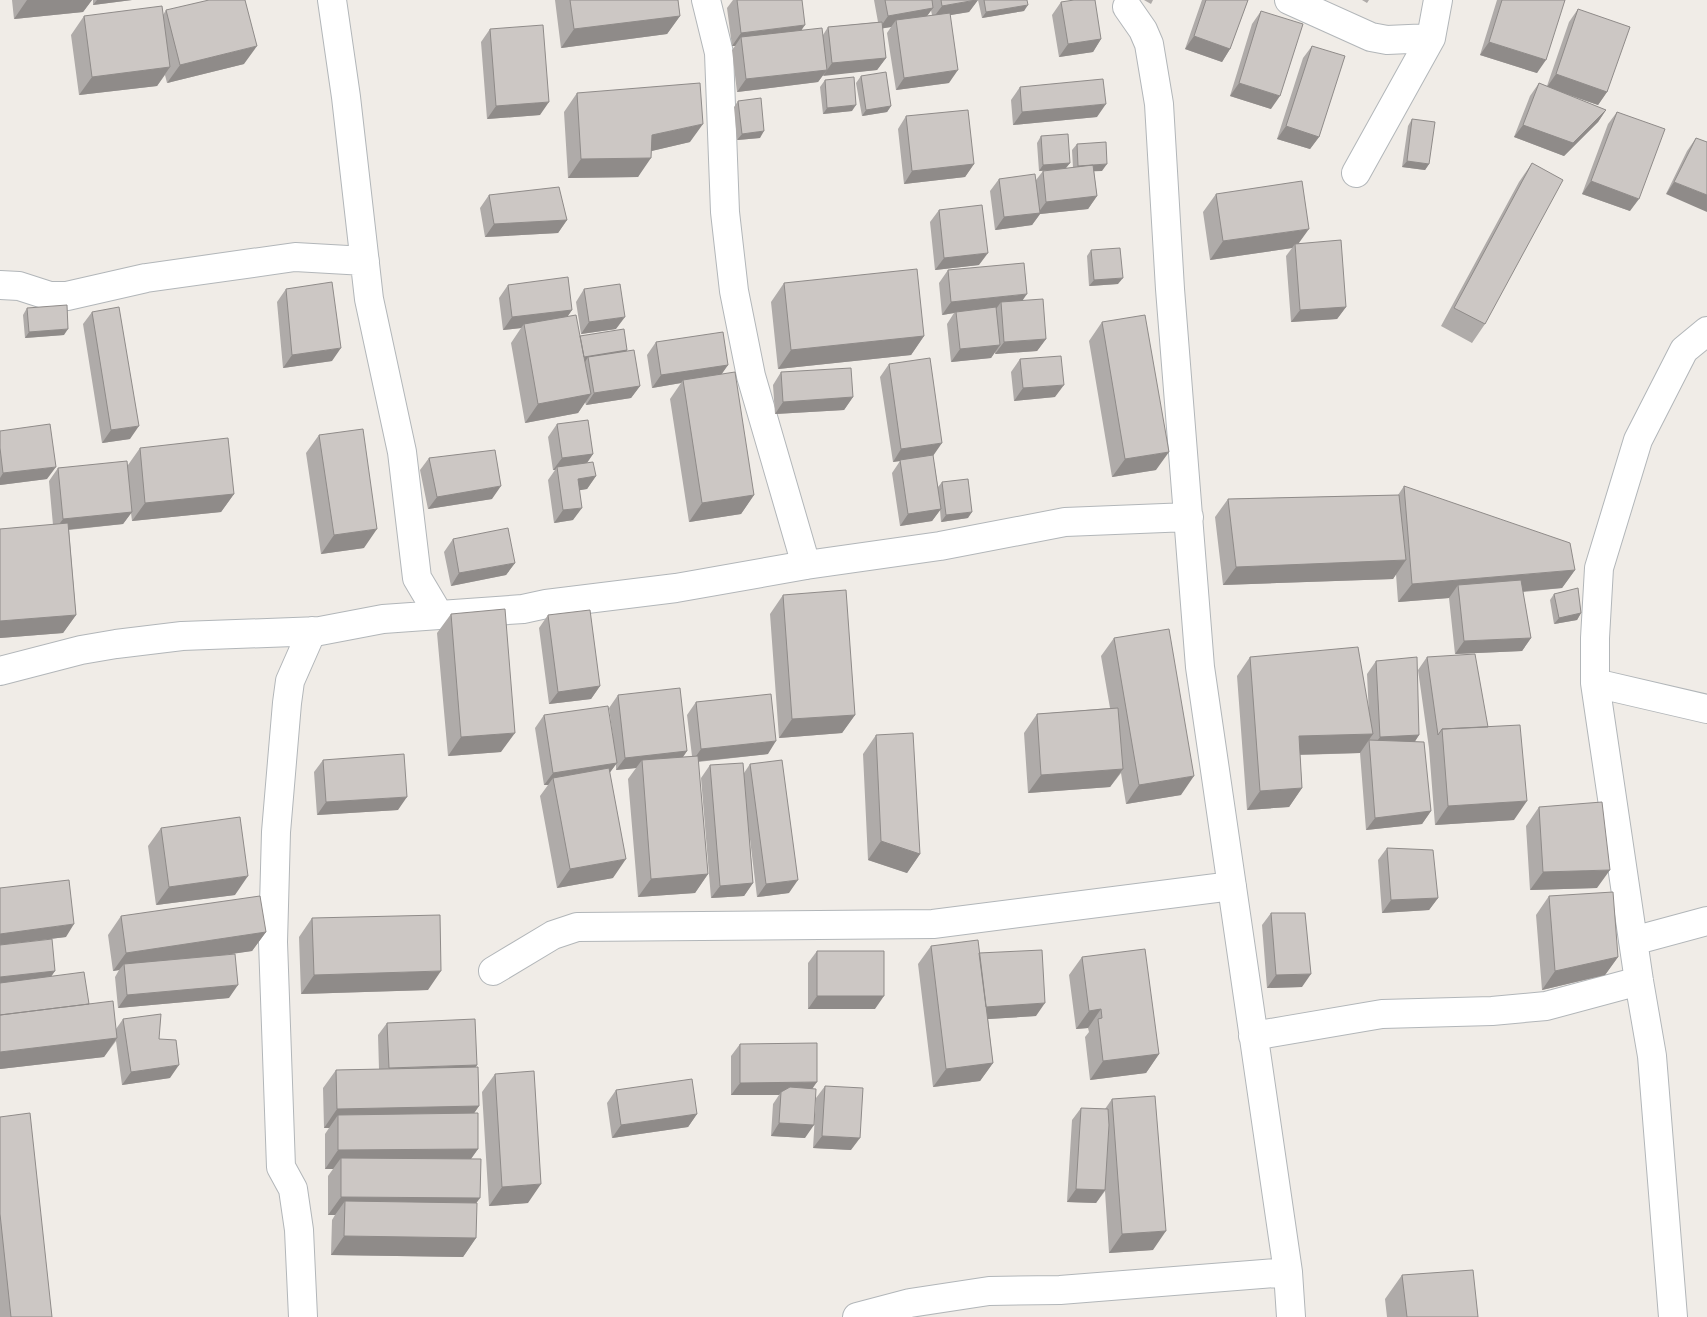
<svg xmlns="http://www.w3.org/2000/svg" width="1707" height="1317" font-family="'Archivo Narrow',sans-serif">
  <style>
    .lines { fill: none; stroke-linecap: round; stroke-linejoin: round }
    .street-casing { stroke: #b2b6b9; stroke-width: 30 }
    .street { stroke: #fff; stroke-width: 28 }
    .wall { fill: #afaba9; fill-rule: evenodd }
    .shaded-wall { fill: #8f8b89 }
    .building { fill: #ccc7c4; stroke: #8f8b89 }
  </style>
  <rect width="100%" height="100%" fill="#f0ece7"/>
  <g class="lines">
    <defs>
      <path id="street" d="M332 0 346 97 369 299 402 452 417 578 439 615
        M706 0 719 53 725 212 734 291 751 376 806 565
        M1289 0 1371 37 1387 40 1431 38
        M1127 7 1143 30 1149 44 1159 104 1170 289 1200 667 1288 1272 1291 1317
        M1356 173 1431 38 1438 0
        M0 285 19 286 50 296H67L146 278 295 257 365 261
        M0 671 81 650 116 644 182 636 320 631 383 619 523 609 546 604 676 588 806 565 940 546 1065 522 1189 517
        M1595 683 1707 709
        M1633 941 1707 921
        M493 971 553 935 577 927 933 924 1232 886
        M1253 1036 1382 1014 1492 1011 1546 1006 1639 981
        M303 1317 299 1230 293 1189 281 1167 273 942 276 832 287 703 290 681 312 631
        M857 1317 910 1303 989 1291 1060 1290 1288 1272
        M1673 1317 1652 1056 1639 981 1595 683V638L1599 568 1638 440 1684 350 1707 331"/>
    </defs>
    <!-- street casing -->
    <use href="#street" class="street-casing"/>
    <!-- street -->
    <use href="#street" class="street"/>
  </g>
  <!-- wall -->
  <path class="wall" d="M12 0H92L83 12 14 19Z
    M93 0H132L93 5Z
    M555 0H678L680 16 667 34 561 48Z
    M733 0H802V30L823 35 828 27 878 22 874 0H978L969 12 950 15 949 83 896 90 887 33 891 27 882 28 886 58 877 70 823 75 818 82 737 92 732 50 735 46H732L727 8ZM931 10 932 15 927 16Z
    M978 0H1027L1024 11 982 18Z
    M1144 0H1153L1151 4Z
    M1202 0H1248L1230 49 1222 62 1185 49Z
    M1362 0H1369L1367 3Z
    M1497 0H1565L1537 73 1480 55Z
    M1061 2 1101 39 1093 52 1059 57 1052 15Z
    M1578 9 1607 92 1598 105 1560 92 1606 110 1598 122 1564 156 1514 137 1530 96 1539 83 1547 86 1569 22Z
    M166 10 244 64 167 83 165 75 157 86 79 95 71 35 84 16 163 15Z
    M1261 11 1271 109 1230 96 1252 24Z
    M490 29 540 115 487 119 481 42Z
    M1312 46 1319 137 1310 149 1277 139 1303 58Z
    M861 76 891 106 887 112 862 116 856 83Z
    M825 80 852 111 823 114 820 87Z
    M1020 87 1097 117 1013 125 1011 100Z
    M577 93 690 142 651 151 638 177 568 178 564 112Z
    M738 101 760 138 737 140 734 107Z
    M1617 112 1630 211 1582 194 1608 124Z
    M906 116 974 164 965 177 904 184 898 129Z
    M1412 119 1429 164 1425 170 1402 167 1408 126Z
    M1041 136 1070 163 1066 168H1073L1072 150 1077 144 1102 171H1094L1097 196 1088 209 1040 214 1032 225 995 230 990 191 999 179 1036 180 1043 171 1048 170 1039 171 1037 143Z
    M1696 138 1707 142 1666 194 1687 151Z
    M1532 163 1485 324 1472 343 1441 326 1519 182Z
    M1216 194 1299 243 1346 307 1337 319 1291 322 1286 256 1292 248 1210 260 1203 212Z
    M489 195 567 220 558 233 485 237 480 208Z
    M939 210 979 265 935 270 930 222Z
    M1091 250 1118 284 1089 286 1087 256Z
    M948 270 1022 301 1046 339 1037 351 995 354V352L991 358 951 362 947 324 954 313 942 315 939 283Z
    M784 283 924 336 911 355 778 369 771 302Z
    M508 285 572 310 567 317 580 336 627 350 626 351 640 386 631 398 586 405 585 402 578 413 525 423 511 343 521 328 503 330 499 298Z
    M286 289 332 361 283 368 277 302Z
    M584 289 616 329 581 334 576 302Z
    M27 308 64 335 25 338 23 315Z
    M92 312 130 439 102 443 83 324Z
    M1102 322 1156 470 1112 477 1089 341Z
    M656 342 728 365 721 374 754 495 741 514 689 522 670 399 681 383 652 388 647 355Z
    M1020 359 1055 397 1014 401 1011 372Z
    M889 364 933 456 938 487 942 482 968 518 941 522 940 510 932 521 900 526 892 473 900 461 893 462 880 377Z
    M781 372 853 397 844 410 775 414 773 385Z
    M557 424 593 454 587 463 596 476 587 489 579 490 573 520 554 523 548 480 555 470H553L548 437Z
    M0 431 47 479 0 485Z
    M319 435 364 548 321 554 306 453Z
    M140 448 234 494 221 512 132 521 131 513 123 524 69 530 76 615 63 633 0 638V529L53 525 49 481 58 468 128 465Z
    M429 458 492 499 428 509 420 470Z
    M1404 486 1575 570 1562 588 1523 592 1531 638 1522 651 1455 654 1449 598 1398 602 1396 574 1393 579 1223 585 1215 517 1228 499 1398 495Z
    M453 539 515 563 506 575 451 586 444 552Z
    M1554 594 1581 613 1577 620 1554 624 1550 600Z
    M783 595 855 715 842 733 779 738 770 614Z
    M451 614 501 752 448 756 437 633Z
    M548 615 600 686 591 699 549 704 539 628Z
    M1114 638 1181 795 1126 804 1121 773 1110 787 1028 793 1024 733 1037 714 1110 708 1101 656Z
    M1250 657 1369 715 1367 674 1376 661 1419 735 1414 742 1431 811 1422 824 1366 830 1360 753 1300 755 1302 788 1289 807 1247 810 1237 676Z
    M1427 657 1488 727 1514 820 1435 825 1429 748 1418 670Z
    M618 695 687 751 683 757 692 756 687 715 696 702 768 754 698 762 708 874 695 893 638 897 628 779 636 768 616 770V764L610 772 613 878 557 888 540 796 548 785H544L535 728 544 715 613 737 609 708Z
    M876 735 920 854 907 873 868 860 863 754Z
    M323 760 398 810 317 815 314 772Z
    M750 764 789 893 757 897 749 831 753 883 744 896 711 898 701 778 710 765 744 773Z
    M1539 807 1597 888 1530 890 1526 826Z
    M161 828 235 895 156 905 148 846Z
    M1387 848 1438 898 1429 910 1382 913 1378 860Z
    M0 888 66 937 8 944 55 971 51 976 89 1004 116 1029 123 1019 159 1039 170 1078 122 1085 116 1041 104 1057 0 1069Z
    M1549 896 1618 957 1605 975 1542 990 1536 915Z
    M1271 913 1302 987 1267 988 1262 925Z
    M121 916 266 932 252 951 221 955 229 998 118 1008 115 977 119 970 113 971 108 935Z
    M312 918 428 990 301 994 299 937Z
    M931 946 979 953 1036 1016 988 1019 993 1063 980 1081 933 1087 918 964Z
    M817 951 875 1009H808V963Z
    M1082 957 1159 1054 1146 1073 1090 1080 1085 1037 1089 1032 1088 1028 1076 1029 1069 975Z
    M387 1023 477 1065 475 1067 479 1106 474 1113 478 1149 471 1159 476 1203V1238L463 1257 331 1255 332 1220 335 1215H328V1176L333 1169H325V1134L329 1128H324L323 1088 336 1070 379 1069 378 1035Z
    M740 1044 812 1088 805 1138 771 1136 773 1104 779 1095H731V1056Z
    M495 1074 528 1203 489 1206 482 1092Z
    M825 1086 851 1150 813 1148 816 1098Z
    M616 1090 697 1114 688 1127 612 1138 607 1103Z
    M1112 1099 1153 1250 1109 1253 1105 1191 1096 1203 1067 1202 1072 1120 1081 1108 1105 1109Z
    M0 1117 52 1317H0Z
    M1402 1275 1478 1317H1387L1385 1299Z"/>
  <!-- shaded-wall -->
  <path class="shaded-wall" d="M27 0H92L83 12 14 19Z
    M97 0H132L93 5Z
    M978 0 969 12 933 18 942 6Z
    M1028 5 1024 11 982 18 986 12Z
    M933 8 924 20H896L891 27 879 29 888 16Z
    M680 16 667 34 561 48 574 29Z
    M805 25 796 38 741 37 735 46H732L741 33Z
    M1194 36 1230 49 1222 62 1185 49Z
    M1101 39 1093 52 1059 57 1068 44Z
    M1489 42 1546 60 1537 73 1480 55Z
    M257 46 244 64 167 83 180 65Z
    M886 58 877 70 823 76 832 63Z
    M170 67 157 86 79 95 92 77Z
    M827 70 818 82 737 92 746 79Z
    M958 70 949 83 896 90 904 78Z
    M1556 74 1607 92 1598 105 1547 87Z
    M1239 83 1280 96 1271 109 1230 96Z
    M549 102 540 115 487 119 496 106Z
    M1106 104 1097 117 1013 125 1022 112Z
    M856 105 852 111 823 114 827 108Z
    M891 106 887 112 862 116 866 110Z
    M1606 110 1598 122 1564 156 1514 137 1523 125Z
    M703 124 690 142 639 154 652 135Z
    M1286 126 1319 137 1310 149 1277 139Z
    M764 131 760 138 737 140 742 134Z
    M651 158 638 177 568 178 581 159Z
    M1407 161 1429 164 1425 170 1402 167Z
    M1070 163 1065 169 1039 171 1043 165Z
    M974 164 965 177 904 184 912 171Z
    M1107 164 1102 171 1073 172 1078 166Z
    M1591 181 1639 199 1630 211 1582 194Z
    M1674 182 1707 195V212L1666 194Z
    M1097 196 1088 209 1040 214 1032 225 995 230 1004 217 1038 213 1046 202Z
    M567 220 558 233 485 237 494 224Z
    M1309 229 1296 247 1295 244 1292 248 1210 260 1223 241Z
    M988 253 979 265 935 270 944 258Z
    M1123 278 1118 284 1089 286 1094 280Z
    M1027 294 1018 307 1001 302 996 309 956 312 954 313 942 315 951 302Z
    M1346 307 1337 319 1291 322 1300 310Z
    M572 310 563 323 524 324 521 328 503 330 512 317Z
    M625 317 616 329 581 334 589 322Z
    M68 329 64 335 25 338 29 332Z
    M924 336 911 355 778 369 791 350Z
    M1046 339 1037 351 995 354 1004 342Z
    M1000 345 991 358 951 362 960 349Z
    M341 348 332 361 283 368 292 355Z
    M627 350 623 356 588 357 585 362 584 357Z
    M728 365 719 378 683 380 681 383 652 388 661 375Z
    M1064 385 1055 397 1014 401 1023 388Z
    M640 386 631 398 586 405 594 393Z
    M591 394 578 413 525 423 538 404Z
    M853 397 844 410 775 414 783 402Z
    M139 426 130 439 102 443 111 430Z
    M942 443 933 456 893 462 901 449Z
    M1169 452 1156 470 1112 477 1125 459Z
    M593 454 584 467H557L555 470H553L562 458Z
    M56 467 47 479 0 485V478L3 473Z
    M596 476 587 489 569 492 578 479Z
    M501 486 492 499 428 509 437 497Z
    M234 494 221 512 132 521 145 503Z
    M754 495 741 514 689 522 702 503Z
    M582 508 573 520 554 523 563 510Z
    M941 509 932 521 900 526 908 514Z
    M132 512 123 524 54 531 63 519Z
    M972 512 968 518 941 522 946 515Z
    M377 529 364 548 321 554 334 535Z
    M1406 560 1393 579 1223 585 1236 567Z
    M515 563 506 575 451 586 459 573Z
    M1575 570 1562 588 1459 597 1458 585 1449 598 1398 602 1412 584Z
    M1581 613 1577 620 1554 624 1559 618Z
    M76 615 63 633 0 638V621Z
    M1531 638 1522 651 1455 654 1464 641Z
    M600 686 591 699 549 704 558 692Z
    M855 715 842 733 779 738 792 719Z
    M515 733 501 752 448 756 461 737Z
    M1373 734 1360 753 1286 755 1299 736Z
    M1419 735 1411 748 1371 750 1380 737Z
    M776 741 768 754 692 762 701 749Z
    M687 751 678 764 642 760 636 768 616 770 625 758Z
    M617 763 608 775 553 778 548 785H544L553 773Z
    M1123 769 1110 787 1028 793 1041 775Z
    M1194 776 1181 795 1126 804 1139 785Z
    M1302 788 1289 807 1247 810 1260 791Z
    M407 797 398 810 317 815 326 802Z
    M1527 801 1514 820 1435 825 1448 806Z
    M1431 811 1422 824 1366 830 1375 818Z
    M881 841 920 854 907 873 868 860Z
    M626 859 613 878 557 888 570 869Z
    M1610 870 1597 888 1530 890 1543 872Z
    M708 874 695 893 638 897 651 879Z
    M248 876 235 895 156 905 169 887Z
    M798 880 789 893 757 897 766 884Z
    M753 883 744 896 711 898 720 886Z
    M1438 898 1429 910 1382 913 1391 900Z
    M74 924 66 937 0 945V934Z
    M266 932 252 951 124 970V964L119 970 113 971 126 953Z
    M1618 957 1605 975 1542 990 1555 971Z
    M55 971 46 984 0 989V977Z
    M441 971 428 990 301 994 314 975Z
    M1311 974 1302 987 1267 988 1276 975Z
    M238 985 229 998 118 1008 127 995Z
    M817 996H884L875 1009H808Z
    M1045 1003 1036 1016 972 1020 981 1007Z
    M1101 1009 1088 1028 1076 1029 1089 1011Z
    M117 1038 104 1057 0 1069V1052Z
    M1159 1054 1146 1073 1090 1080 1103 1061Z
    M993 1063 980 1081 933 1087 946 1069Z
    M179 1065 170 1078 122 1085 131 1072Z
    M477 1065 468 1078 389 1069Z
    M817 1082 808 1095 781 1092 779 1095H731L740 1083Z
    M479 1106 466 1125 338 1115 329 1128H324L337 1109Z
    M697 1114 688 1127 612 1138 621 1125Z
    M779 1123 814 1125 805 1138 771 1136Z
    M822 1136 860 1138 851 1150 813 1148Z
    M478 1149 465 1167 341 1158 333 1169H325L338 1150Z
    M541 1184 528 1203 489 1206 502 1187Z
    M1076 1189 1105 1190 1096 1203 1067 1202Z
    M341 1197 480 1198 467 1216 345 1201 335 1215H328Z
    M1166 1231 1153 1250 1109 1253 1122 1234Z
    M344 1236 476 1238 463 1257 331 1255Z"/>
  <!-- building -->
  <path class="building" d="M209 0H245L257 46 180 65 166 10Z
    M570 0H678L680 16 574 29Z
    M737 0H802L805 25 741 33Z
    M885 0H932L933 8 888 16Z
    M941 0H976L942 6Z
    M984 0H1027L1028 5 986 12Z
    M1074 0H1095L1101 39 1068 44 1061 2Z
    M1206 0H1248L1230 49 1194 36Z
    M1502 0H1565L1546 60 1489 42Z
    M162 6 170 67 92 77 84 16Z
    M1578 9 1630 27 1607 92 1556 74Z
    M1261 11 1303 24 1280 96 1239 83Z
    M950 13 958 70 904 78 896 20Z
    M882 22 886 58 832 63 828 27Z
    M543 25 549 102 496 106 490 29Z
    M822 28 827 70 746 79 741 37Z
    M1312 46 1345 56 1319 137 1286 126Z
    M886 72 891 106 866 110 861 76Z
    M854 77 856 105 827 108 825 80Z
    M1103 79 1106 104 1022 112 1020 87Z
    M700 83 703 124 652 135 651 158 581 159 577 93Z
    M1539 83 1606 110 1573 143 1523 125Z
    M761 98 764 131 742 134 738 101Z
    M968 110 974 164 912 171 906 116Z
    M1617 112 1665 129 1639 199 1591 181Z
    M1412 119 1435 122 1429 164 1407 161Z
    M1068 134 1070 163 1043 165 1041 136Z
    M1696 138 1707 142V195L1674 182Z
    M1106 142 1107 164 1078 166 1077 144Z
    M1532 163 1563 180 1485 324 1454 308Z
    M1093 165 1097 196 1046 202 1043 171Z
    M1035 174 1040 213 1004 217 999 179Z
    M1302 181 1309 229 1223 241 1216 194Z
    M559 187 567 220 494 224 489 195Z
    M982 205 988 253 944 258 939 210Z
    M1341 240 1346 307 1300 310 1295 244Z
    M1120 248 1123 278 1094 280 1091 250Z
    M1024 263 1027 294 951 302 948 270Z
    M917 269 924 336 791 350 784 283Z
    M568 277 572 310 512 317 508 285Z
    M332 282 341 348 292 355 286 289Z
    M620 284 625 317 589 322 584 289Z
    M1043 299 1046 339 1004 342 1001 302Z
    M67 305 68 329 29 332 27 308Z
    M119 307 139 426 111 430 92 312Z
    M996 307 1000 345 960 349 956 312Z
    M576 315 591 394 538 404 524 324Z
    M1145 315 1169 452 1125 459 1102 322Z
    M624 329 627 350 584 357 580 336Z
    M723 332 728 365 661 375 656 342Z
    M634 350 640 386 594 393 588 357Z
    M1061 356 1064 385 1023 388 1020 359Z
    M930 358 942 443 901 449 889 364Z
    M851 368 853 397 783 402 781 372Z
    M735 372 754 495 702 503 683 380Z
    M588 420 593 454 562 458 557 424Z
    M50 424 56 467 3 473 0 448V431Z
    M363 429 377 529 334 535 319 435Z
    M228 438 234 494 145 503 140 448Z
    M495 450 501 486 437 497 429 458Z
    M933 455 941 509 908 514 900 460Z
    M127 461 132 512 63 519 58 468Z
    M593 462 596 476 578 479 582 508 563 510 557 467Z
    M968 479 972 512 946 515 942 482Z
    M1404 486 1570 543 1575 570 1412 584Z
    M1399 495 1406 560 1236 567 1228 499Z
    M68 523 76 615 0 621V529Z
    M508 528 515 563 459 573 453 539Z
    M1521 580 1531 638 1464 641 1458 585Z
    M1578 588 1581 613 1559 618 1554 594Z
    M846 590 855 715 792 719 783 595Z
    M505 609 515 733 461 737 451 614Z
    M590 610 600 686 558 692 548 615Z
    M1169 629 1194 776 1139 785 1114 638Z
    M1358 647 1373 734 1299 736 1302 788 1260 791 1250 657Z
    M1475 654 1488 727 1442 729 1438 735 1427 657Z
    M1417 657 1419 735 1380 737 1376 661Z
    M680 688 687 751 625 758 618 695Z
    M771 694 776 741 701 749 696 702Z
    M608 706 617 763 553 773 544 715Z
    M1118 708 1123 769 1041 775 1037 714Z
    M1520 725 1527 801 1448 806 1442 729Z
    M913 733 920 854 881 841 876 735Z
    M1369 740 1424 742 1431 811 1375 818Z
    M404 754 407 797 326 802 323 760Z
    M698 756 708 874 651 879 642 760Z
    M782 760 798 880 766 884 750 764Z
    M743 763 753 883 720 886 710 765Z
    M609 768 626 859 570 869 553 778Z
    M1602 802 1610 870 1543 872 1539 807Z
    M240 817 248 876 169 887 161 828Z
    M1387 848 1433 850 1438 898 1391 900Z
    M69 880 74 924 0 934V888Z
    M1613 892 1618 957 1555 971 1549 896Z
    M260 896 266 932 126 953 121 916Z
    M1271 913H1305L1311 974 1276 975Z
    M440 915 441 971 314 975 312 918Z
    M52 939 55 971 0 977V945Z
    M978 940 993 1063 946 1069 931 946Z
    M1145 949 1159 1054 1103 1061 1098 1019 1102 1018 1101 1009 1089 1011 1082 957Z
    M1042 950 1045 1003 986 1007 979 953Z
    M817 951H884V996H817Z
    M235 954 238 985 127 995 124 964Z
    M84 972 89 1004 0 1015V983Z
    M113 1001 117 1038 0 1052V1015Z
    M161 1014 159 1039 176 1040 179 1065 131 1072 123 1019Z
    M475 1019 477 1065 389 1068 387 1023Z
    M817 1043V1082L740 1083V1044Z
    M478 1067 479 1106 337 1109 336 1070Z
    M534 1071 541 1184 502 1187 495 1074Z
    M692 1079 697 1114 621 1125 616 1090Z
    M825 1086 863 1088 860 1138 822 1136Z
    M790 1087 816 1089 814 1125 779 1123 781 1092Z
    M1155 1096 1166 1231 1122 1234 1112 1099Z
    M1081 1108 1108 1109 1109 1125 1105 1190 1076 1189Z
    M30 1113 52 1317H11L0 1214V1117Z
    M478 1113V1149L338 1150V1115Z
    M341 1158 481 1159 480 1198 341 1197Z
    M345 1201 477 1203 476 1238 344 1236Z
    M1473 1270 1478 1317H1407L1402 1275Z"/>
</svg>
